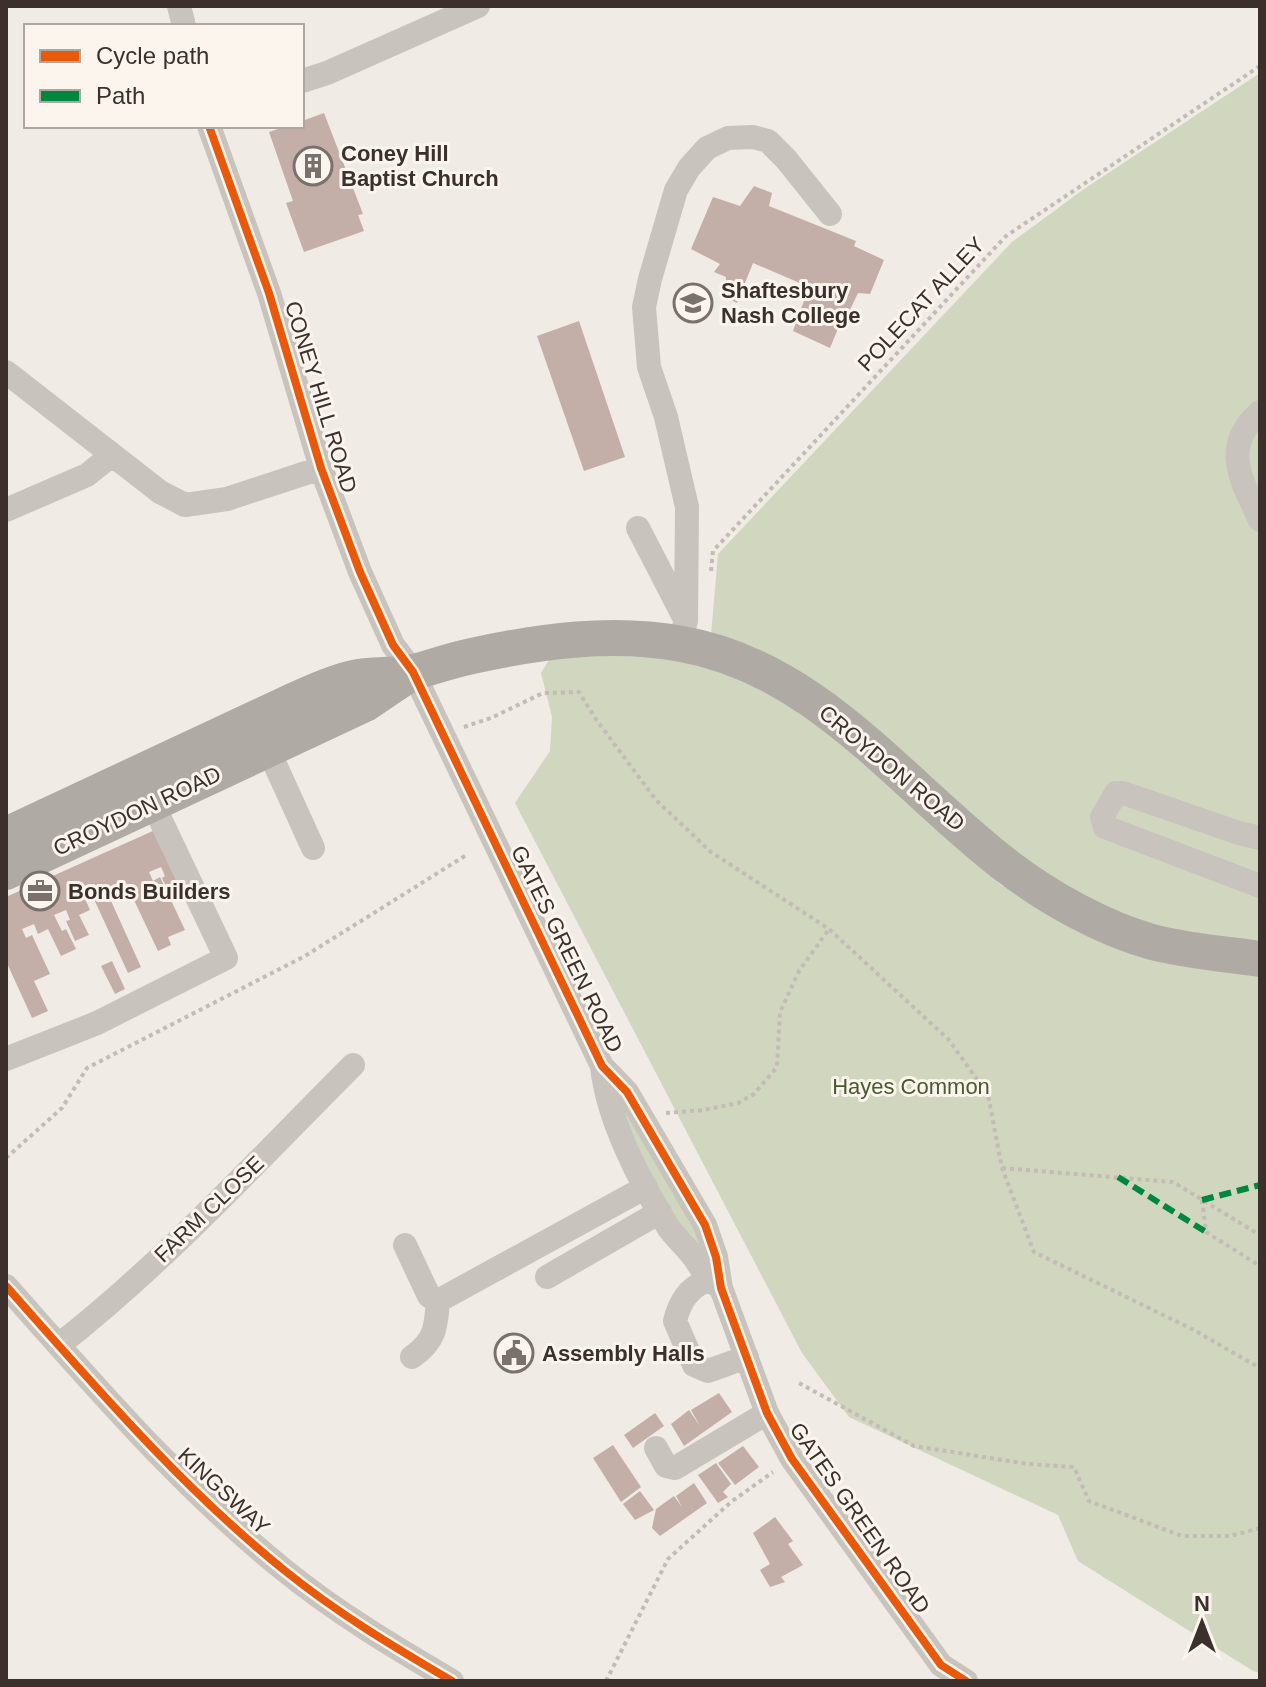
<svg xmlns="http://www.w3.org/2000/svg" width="1266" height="1687" font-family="Arial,sans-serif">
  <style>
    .green { fill: #d1d6bf }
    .building { fill: #c3afa7 }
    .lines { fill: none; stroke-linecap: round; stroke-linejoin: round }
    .path { stroke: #c2bbb6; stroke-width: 4; stroke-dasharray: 4 4; stroke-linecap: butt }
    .minor { stroke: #c9c3be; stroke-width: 24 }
    .highway { stroke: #afaaa4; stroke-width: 36 }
    .quiet { stroke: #00873e; stroke-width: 6; stroke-dasharray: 12 6; stroke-linecap: butt }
    .cycleway-casing { stroke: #fbf5ee; stroke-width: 13 }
    .cycleway { stroke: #e8590c; stroke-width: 8 }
    .labels { text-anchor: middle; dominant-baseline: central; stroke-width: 6; stroke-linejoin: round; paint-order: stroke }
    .poi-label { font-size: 22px; font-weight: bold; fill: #3b302b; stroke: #fbf5ee; text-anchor: start }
    .street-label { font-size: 22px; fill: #3b302b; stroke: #fbf5ee }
    .park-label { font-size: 22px; fill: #4a5a2e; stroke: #fbf5ee }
  </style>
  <rect width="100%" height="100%" fill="#f0ebe5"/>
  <!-- green -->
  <path class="green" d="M1260 73V946L1151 931 1018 863 711 635 718 554 1012 242 1084 189Z
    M706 652 796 698 1001 885 1079 924 1260 973V1673L1253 1671 1078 1561 1058 1515 849 1417 802 1353 515 803 550 751 552 717 541 673 552 655Z
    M617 1097 685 1205 711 1262 661 1201Z"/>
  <!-- building -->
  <path class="building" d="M324 113 363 214 358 215 364 231 304 252 286 203 293 201 269 132 287 126H302V121Z
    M754 186 772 193 769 206 856 241 854 246 884 260 870 294 858 293 848 314H844L830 348 793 331 809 287 753 263 737 303 725 297 726 277 714 272 720 264 691 249 713 197 740 206Z
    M579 321 625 457 584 471 537 336Z
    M155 830 184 893 172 899 162 878 165 876 161 867 149 872 153 881 160 877 185 930 168 937 171 945 158 951 126 883 117 886 121 896 111 901 141 967 128 973 93 897 86 901 90 910 79 915 89 935 75 941 66 921 70 920 66 910 54 915 62 931 66 929 76 949 61 956 48 929 38 934 34 924 22 929 26 938 32 935 50 974 34 981 48 1011 32 1018 6 961V897Z
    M112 961 125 989 115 994 101 966Z
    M719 1393 732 1412 684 1446 671 1424 689 1410 700 1426 691 1410Z
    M655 1413 664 1426 633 1448 624 1435Z
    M613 1445 641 1487 621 1502 593 1458Z
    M743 1446 759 1467 735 1485 718 1463Z
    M716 1463 731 1484 723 1492 728 1497 718 1503 698 1475Z
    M694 1483 707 1503 660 1536 652 1528 656 1509 674 1496 682 1507 676 1496Z
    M640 1491 654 1510 635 1520 623 1504Z
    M775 1517 793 1541 788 1544 803 1565 781 1577 785 1582 770 1587 760 1570 770 1564 753 1533Z"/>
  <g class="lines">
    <!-- path -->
    <path class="path" d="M711 571 713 551 1006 236 1260 66
      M464 727 491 718 543 693 579 692 595 718 656 800 711 852 829 929 949 1040 988 1095 1002 1168 1034 1252 1192 1329 1260 1368
      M666 1113 704 1110 738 1103 754 1094 777 1067 780 1012 799 971 829 929
      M6 1158 62 1108 87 1068 305 956 468 854
      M1002 1168 1173 1182 1260 1235
      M1202 1200 1206 1232 1260 1266
      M799 1383 914 1446 1028 1464 1074 1467 1089 1501 1182 1536H1230L1260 1528
      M606 1681 668 1559 731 1502 773 1472"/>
    <!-- minor -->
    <path class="minor" d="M179 6 184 26
      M302 81 327 73 478 6
      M209 126 269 293 321 468 360 572 393 645 413 672 602 1066 627 1092 705 1225 716 1257 721 1288 767 1413 792 1459 941 1665 966 1681
      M6 372 160 492 185 505 227 499 321 468
      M1260 412C1220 447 1242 481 1260 520
      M6 510 87 475 112 455
      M638 528 685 619
      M679 643 686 621 687 507 666 417 649 367 644 307 650 279 676 190 689 168 707 148 728 138 753 137 768 141 786 159 830 214
      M263 738 313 848
      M1260 838 1239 833 1123 793H1116L1102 817 1105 827 1260 886
      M6 1059 97 1023 226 958 153 804
      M602 1066C607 1118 640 1182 668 1227 675 1237 685 1246 693 1256 702 1269 706 1279 721 1288
      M405 1245 429 1296 438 1301 646 1187
      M547 1277 660 1212
      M707 1280C688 1289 680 1301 675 1321L694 1365 708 1371 747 1357
      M6 1286C94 1385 181 1487 284 1570 337 1613 394 1647 452 1681
      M59 1345C166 1261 257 1161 353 1065
      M412 1357C435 1341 436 1328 438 1301
      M656 1448 666 1466 675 1468 767 1413"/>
    <!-- highway -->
    <path class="highway" d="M6 835 297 699C315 691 334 682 353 678 373 674 394 676 414 672 433 667 452 660 472 656 540 641 613 631 682 644 818 668 904 788 1008 867 1049 898 1102 928 1152 942 1187 951 1224 954 1260 959
      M6 872 365 704 408 675"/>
    <!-- quiet -->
    <path class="quiet" d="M1118 1177 1206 1232
      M1202 1200 1260 1185"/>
    <defs>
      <path id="cycleway" d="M209 126 269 293 321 468 360 572 393 645 413 672 602 1066 627 1092 705 1225 716 1257 721 1288 767 1413 792 1459 941 1665 966 1681
        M6 1286C94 1385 181 1487 284 1570 337 1613 394 1647 452 1681"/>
    </defs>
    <!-- cycleway casing -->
    <use href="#cycleway" class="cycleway-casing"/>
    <!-- cycleway -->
    <use href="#cycleway" class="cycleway"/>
  </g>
  <!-- icons -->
  <defs>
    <symbol id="building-ring" viewBox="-11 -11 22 22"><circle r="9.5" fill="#fbf5ee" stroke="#7a716c" stroke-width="1.5"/><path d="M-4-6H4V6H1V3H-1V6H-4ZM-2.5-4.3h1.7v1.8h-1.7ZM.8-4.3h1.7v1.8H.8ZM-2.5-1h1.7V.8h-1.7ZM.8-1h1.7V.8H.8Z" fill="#7a716c"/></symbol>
    <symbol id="university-ring" viewBox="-11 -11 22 22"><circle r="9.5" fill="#fbf5ee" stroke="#7a716c" stroke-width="1.5"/><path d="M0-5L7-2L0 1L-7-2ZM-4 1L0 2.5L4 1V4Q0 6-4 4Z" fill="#7a716c"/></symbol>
    <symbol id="office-ring" viewBox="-11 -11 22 22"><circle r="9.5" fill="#fbf5ee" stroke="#7a716c" stroke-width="1.5"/><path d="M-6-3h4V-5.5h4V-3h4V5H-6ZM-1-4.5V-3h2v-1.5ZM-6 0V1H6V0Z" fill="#7a716c"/></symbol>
    <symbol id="civic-ring" viewBox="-11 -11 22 22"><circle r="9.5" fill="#fbf5ee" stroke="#7a716c" stroke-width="1.5"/><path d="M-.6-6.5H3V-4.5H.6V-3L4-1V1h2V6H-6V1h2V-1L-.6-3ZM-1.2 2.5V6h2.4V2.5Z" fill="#7a716c"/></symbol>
  </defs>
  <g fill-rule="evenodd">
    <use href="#building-ring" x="291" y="144" width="44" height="44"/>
    <use href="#university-ring" x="671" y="281" width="44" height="44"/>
    <use href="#office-ring" x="18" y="869" width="44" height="44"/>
    <use href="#civic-ring" x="492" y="1331" width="44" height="44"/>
  </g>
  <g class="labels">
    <!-- poi labels -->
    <g class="poi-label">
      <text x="341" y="153">Coney Hill<tspan x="341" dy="25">Baptist Church</tspan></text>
      <text x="721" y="290">Shaftesbury<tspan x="721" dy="25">Nash College</tspan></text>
      <text x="68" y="891">Bonds Builders</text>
      <text x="542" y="1353">Assembly Halls</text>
    </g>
    <!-- street labels -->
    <g class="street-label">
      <text transform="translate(921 304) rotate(-47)">POLECAT ALLEY</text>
      <text transform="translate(321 397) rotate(73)">CONEY HILL ROAD</text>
      <text transform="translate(892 768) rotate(40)">CROYDON ROAD</text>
      <text transform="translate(137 811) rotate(-25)">CROYDON ROAD</text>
      <text transform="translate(567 949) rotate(64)">GATES GREEN ROAD</text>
      <text transform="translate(209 1209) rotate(-44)">FARM CLOSE</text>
      <text transform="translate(224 1491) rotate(43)">KINGSWAY</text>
      <text transform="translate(860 1518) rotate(55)">GATES GREEN ROAD</text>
    </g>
    <!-- park labels -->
    <g class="park-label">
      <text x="911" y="1086">Hayes Common</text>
    </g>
  </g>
  <!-- border -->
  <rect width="1266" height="1687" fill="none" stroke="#3b302b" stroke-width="16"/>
  <!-- legend -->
  <rect x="24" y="24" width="280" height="104" fill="#fbf5ee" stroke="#aea6a0" stroke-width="2"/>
  <rect x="40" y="50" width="40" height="12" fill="#e8590c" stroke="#aea6a0" stroke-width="2"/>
  <text x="96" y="64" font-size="24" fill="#3b302b">Cycle path</text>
  <rect x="40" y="90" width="40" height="12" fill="#00873e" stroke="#aea6a0" stroke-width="2"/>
  <text x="96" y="104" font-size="24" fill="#3b302b">Path</text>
  <!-- north arrow -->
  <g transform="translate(1202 1623)" stroke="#fbf5ee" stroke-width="6" paint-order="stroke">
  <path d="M0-6L14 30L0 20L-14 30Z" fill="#3b302b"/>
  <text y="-12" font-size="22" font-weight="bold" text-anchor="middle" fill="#3b302b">N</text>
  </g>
</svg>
